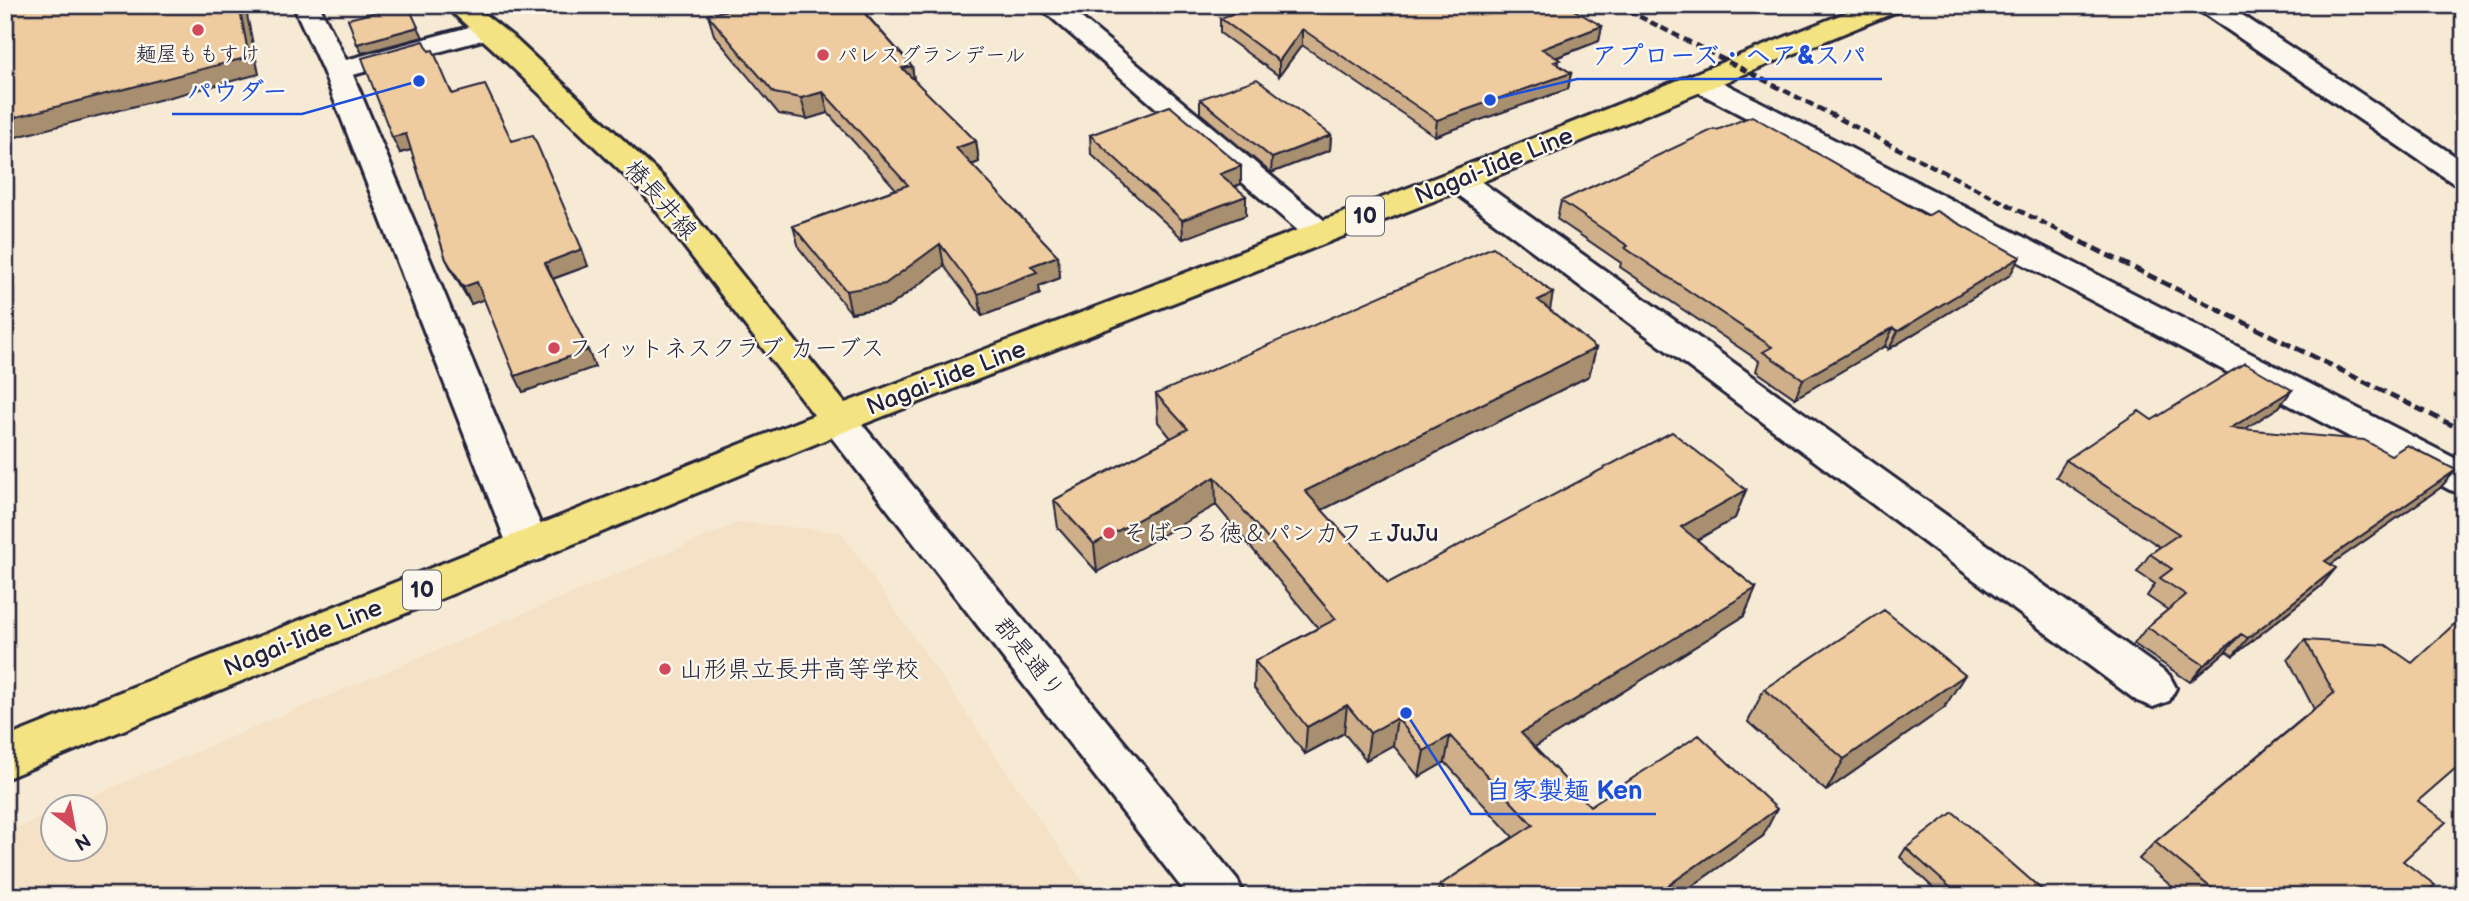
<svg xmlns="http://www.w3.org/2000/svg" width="2469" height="901" font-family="'Balsamiq Sans','Klee One',sans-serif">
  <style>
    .built { fill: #f5e1c5 }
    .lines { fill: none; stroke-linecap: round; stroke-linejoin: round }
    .minor-casing { stroke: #22223b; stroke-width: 6 }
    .major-casing { stroke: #22223b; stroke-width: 6 }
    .minor { fill: #fbf7ec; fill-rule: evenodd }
    .major { fill: #f4e382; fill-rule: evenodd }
    .rail-far1 { stroke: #22223b; stroke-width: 4.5; stroke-dasharray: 8 4.5; stroke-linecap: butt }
    .rail { stroke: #22223b; stroke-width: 5; stroke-dasharray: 10 5; stroke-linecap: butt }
    .wall { fill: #ceaf8a; stroke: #22223b; stroke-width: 2 }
    .shaded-wall { fill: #a78f70; stroke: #22223b; stroke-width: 2 }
    .building { fill: #efcca0; stroke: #22223b; stroke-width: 2 }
    .poi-dot { fill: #d1495b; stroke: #fbf7ec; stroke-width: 2.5 }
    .labels { text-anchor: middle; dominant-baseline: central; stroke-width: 5; stroke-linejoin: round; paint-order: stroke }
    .far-poi-label { font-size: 21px; fill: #22223b; stroke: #fbf7ec }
    .shield { fill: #fbf7ec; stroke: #636270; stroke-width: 2 }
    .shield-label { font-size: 23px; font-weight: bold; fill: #22223b }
    .street-label { font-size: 24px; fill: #22223b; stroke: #fbf7ec }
    .poi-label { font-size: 24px; fill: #22223b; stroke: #fbf7ec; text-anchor: start }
    .leader { fill: none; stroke: #1d4ed8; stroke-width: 2.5 }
    .callout-dot { fill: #1d4ed8; stroke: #fbf7ec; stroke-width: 2.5 }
    .callout-label { font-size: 26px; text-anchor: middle; font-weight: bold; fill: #1d4ed8; stroke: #fbf7ec; stroke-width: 5; stroke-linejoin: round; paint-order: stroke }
  </style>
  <rect width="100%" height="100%" fill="#f7ead5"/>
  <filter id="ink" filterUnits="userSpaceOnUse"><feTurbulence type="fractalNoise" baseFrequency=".0143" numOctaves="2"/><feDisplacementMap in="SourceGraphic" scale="14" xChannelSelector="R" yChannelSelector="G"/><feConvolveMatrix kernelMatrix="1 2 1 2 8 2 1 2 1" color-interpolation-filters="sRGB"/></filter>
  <g filter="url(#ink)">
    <!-- built -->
    <path class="built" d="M740 522 841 532 1093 896H5V833L52 813V848H94V806H68Z"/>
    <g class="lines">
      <defs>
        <path id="minor" d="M293 5H319L346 60 488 22 497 24 501 30 497 36 353 75 550 547 544 558 529 563 514 558 508 547 323 71Z
          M1037 5H1066L1331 226 1336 233 1331 240 1320 243 1309 240Z
          M2196 5H2227L2464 162V185L2453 183 2200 11Z
          M1702 75 1712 77 2464 463V494L2450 490 1692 89 1688 83 1692 77Z
          M1458 171 1469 173 2169 675 2176 688 2169 701 2153 707 2137 701 1447 187 1443 180 1447 173Z
          M838 407 851 411 1237 879 1244 896H1188L825 429 819 420 825 411Z"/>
        <path id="major" d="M444 5H473L512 36 664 178 845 403 1447 173 1865 5H1902L1898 11 1469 187 851 429 5 779V738L814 415 642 192 492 48Z"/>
      </defs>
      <!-- minor casing -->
      <use href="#minor" class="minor-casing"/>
      <!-- major casing -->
      <use href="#major" class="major-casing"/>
      <!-- minor -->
      <use href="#minor" class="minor"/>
      <!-- major -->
      <use href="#major" class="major"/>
      <!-- rail-far1 -->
      <path class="rail-far1" d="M1617 5 2071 237"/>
      <!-- rail -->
      <path class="rail" d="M2067 235 2464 431"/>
    </g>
    <!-- wall -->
    <path class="wall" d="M720 5H871L864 12 912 66 914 81 976 141 979 162 972 165 1058 256 1060 278 1039 286 1040 294 982 316 944 266 890 306 851 313 799 248 793 226 896 189 828 113 807 119 779 114 714 35 708 15 725 11Z
      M1220 18 1602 26 1599 41 1556 58 1559 65 1571 73 1568 89 1435 136 1302 45 1279 76 1220 33Z
      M429 51 452 93 512 141 588 266 553 279 595 367 523 392 484 299 471 304 454 275 446 259 411 150 400 153Z
      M1200 99 1331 135 1330 150 1271 173 1200 113Z
      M1090 135 1241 166V184L1235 187 1246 215 1183 239 1091 154Z
      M1561 201 2010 275 1889 349 1885 346 1795 398 1756 371 1759 361 1620 267 1621 263 1557 219Z
      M1550 310 1596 348 1589 376 1322 510 1388 583 1746 490 1735 518 1697 540 1756 588 1744 616 1534 747 1590 806 1763 836 1678 896H1437L1440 885 1513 837 1445 762 1419 777 1393 745 1366 760 1344 733 1305 754 1254 688 1255 661 1318 628 1216 505 1097 572 1058 528 1054 500 1171 438 1158 422 1156 394Z
      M2292 390 2279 407 2244 429 2391 455 2456 470 2440 488 2330 565 2321 586 2233 656 2226 651 2190 682 2134 644 2147 627 2168 610 2147 596 2155 584 2137 572 2150 554 2160 547 2056 477 2066 460 2152 420Z
      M2305 640 2412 663 2418 801 2403 861 2423 896H2183L2139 859 2155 842 2314 709 2288 659Z
      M1764 689 1944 708 1826 791 1748 722Z
      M1906 848 2049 896H1942L1900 857Z"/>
    <!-- shaded-wall -->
    <path class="shaded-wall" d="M239 5H245L259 74 5 140V120Z
      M853 5H871L856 20Z
      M1602 26 1599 41 1539 64 1542 49Z
      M418 27 423 37 362 53 357 44Z
      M1302 29V45L1279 76V61Z
      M912 66 915 86 902 68Z
      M1571 73 1568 89 1435 136 1437 120Z
      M823 92 828 113 807 119 801 98Z
      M406 134 414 149 400 153 392 137Z
      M1331 135 1330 150 1271 173 1272 158Z
      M976 141 979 162 959 169 956 148Z
      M1241 166V184L1220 192V174Z
      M1246 196V215L1183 239 1182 220Z
      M940 244 944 266 890 306 851 313 846 291Z
      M582 249 588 266 552 279 545 263Z
      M1058 256 1060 278 1039 286 1040 294 982 316 978 294 1031 266Z
      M2020 257 2010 275 1889 349 1898 331Z
      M477 282 485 299 471 304 463 287Z
      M1553 293 1548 321 1538 300Z
      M1893 328 1885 346 1795 398 1803 379Z
      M1596 348 1589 376 1304 519 1305 491Z
      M588 350 595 367 523 392 515 376Z
      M2292 390 2279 407 2219 446 2231 428Z
      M2456 470 2440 488 2310 579 2325 561Z
      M1215 477 1216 505 1097 572 1094 544Z
      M1746 490 1735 518 1671 555 1681 527Z
      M2336 568 2321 586 2233 656 2248 638Z
      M1756 588 1744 616 1514 760 1521 733Z
      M2241 634 2226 651 2190 682 2204 665Z
      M1965 675 1944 708 1826 791 1844 759Z
      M1347 705 1344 733 1305 754 1307 727Z
      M1397 718 1393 745 1366 760 1370 733Z
      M1450 736 1445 762 1419 777 1424 751Z
      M1777 809 1763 836 1678 896H1662L1666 887Z"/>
    <!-- building -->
    <path class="building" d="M5 5H239L249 57 5 120Z
      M404 5H408L418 27 357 44 348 19Z
      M732 5H857L912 66 902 68 976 141 956 148 1058 256 1031 266 1037 272 978 294 940 244 885 284 846 291 793 226 908 185 823 92 801 98 774 93 708 15 735 8Z
      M1258 5H1565L1602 26 1542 49 1560 60 1554 62 1571 73 1437 120 1302 29 1279 61 1220 18Z
      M424 41 429 51 433 50 452 94 485 85 512 141 533 135 582 249 545 263 588 350 515 376 477 282 463 287 446 259 406 134 392 137 362 58Z
      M1257 79 1331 135 1272 158 1200 99Z
      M1170 106 1241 166 1220 174 1246 196 1182 220 1090 135Z
      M1752 116 1927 216 1936 211 2020 257 1898 331 1893 328 1803 379 1763 352 1772 347 1625 248 1628 246 1561 201 1714 129 1717 130Z
      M1493 247 1553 293 1538 300 1596 348 1305 491 1388 583 1672 432 1746 490 1681 527 1756 588 1521 733 1590 806 1699 735 1777 809 1666 887 1674 896H1448L1440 885 1533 825 1450 736 1424 751 1397 718 1370 733 1347 705 1307 727 1255 661 1336 619 1215 477 1094 544 1054 500 1188 429 1156 394Z
      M2245 363 2292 390 2231 428 2364 440 2391 455 2407 445 2456 470 2325 561 2336 568 2248 638 2241 634 2204 665 2147 627 2186 595 2160 578 2172 569 2150 554 2179 534 2066 460 2139 411 2152 420Z
      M1884 610 1965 675 1844 759 1764 689Z
      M2464 615V761L2418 801 2446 822 2403 861 2435 885 2423 896H2221L2155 842 2334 693 2305 640 2386 645 2412 663Z
      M1953 812 2049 896H1960L1906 848Z"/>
  </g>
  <!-- markers -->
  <g class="poi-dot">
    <circle cx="198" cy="30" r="7"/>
    <circle cx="823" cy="55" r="7"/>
    <circle cx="554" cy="348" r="7"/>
    <circle cx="1109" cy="533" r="7"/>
    <circle cx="665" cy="669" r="7"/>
  </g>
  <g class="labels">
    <!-- far-poi labels -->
    <g class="far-poi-label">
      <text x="198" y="54">麺屋ももすけ</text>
      <text x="837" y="55" text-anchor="start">パレスグランデール</text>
    </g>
    <!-- shield labels -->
    <g class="shield">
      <rect x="1346" y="196.5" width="38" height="39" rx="5"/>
      <rect x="403" y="570.5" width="38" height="39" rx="5"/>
    </g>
    <g class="shield-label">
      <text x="1365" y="216">10</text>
      <text x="422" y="590">10</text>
    </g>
    <!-- street labels -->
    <g class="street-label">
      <text transform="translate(1494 166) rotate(-22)">Nagai-Iide Line</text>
      <text transform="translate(661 200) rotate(49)">椿長井線</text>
      <text transform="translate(946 378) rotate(-21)">Nagai-Iide Line</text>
      <text transform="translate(303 638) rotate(-22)">Nagai-Iide Line</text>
      <text transform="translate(1029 658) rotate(51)">郡是通り</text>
    </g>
    <!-- poi labels -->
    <g class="poi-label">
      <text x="568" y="348">フィットネスクラブ カーブス</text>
      <text x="1123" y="533">そばつる徳＆パンカフェJuJu</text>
      <text x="679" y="669">山形県立長井高等学校</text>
    </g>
  </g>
  <!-- callouts -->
  <path class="leader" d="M1490 100L1577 79H1882M419 81L302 114H172M1406 713L1471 814H1656"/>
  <g class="callout-dot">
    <circle cx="1490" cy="100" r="7"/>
    <circle cx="419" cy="81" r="7"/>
    <circle cx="1406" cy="713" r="7"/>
  </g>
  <g class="callout-label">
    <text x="1729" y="64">アプローズ・ヘア&amp;スパ</text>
    <text x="237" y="100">パウダー</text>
    <text x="1564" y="799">自家製麺 Ken</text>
  </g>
  <!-- margin -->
  <rect width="2469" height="901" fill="none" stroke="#fbf7ec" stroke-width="28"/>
  <rect x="14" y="14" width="2441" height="873" fill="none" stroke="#22223b" stroke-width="2.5" filter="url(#ink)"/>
  <!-- north arrow -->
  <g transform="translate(74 828) rotate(148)"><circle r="33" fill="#fbf7ec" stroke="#a4a2a5" stroke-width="2"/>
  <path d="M0-5L12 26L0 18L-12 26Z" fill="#d1495b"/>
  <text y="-10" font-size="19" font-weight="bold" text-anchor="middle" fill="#22223b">N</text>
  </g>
</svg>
